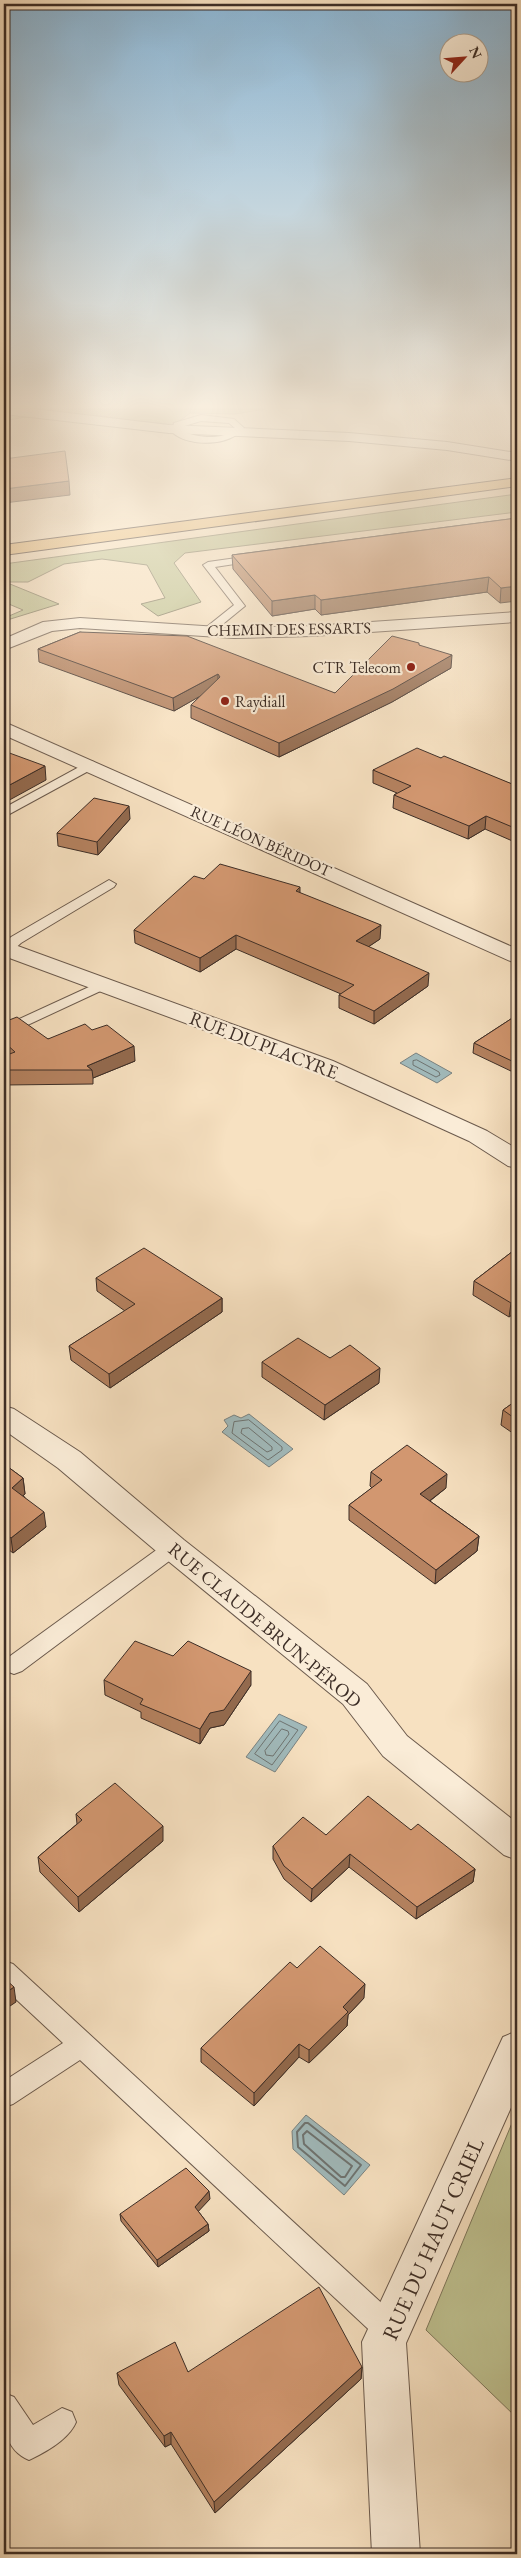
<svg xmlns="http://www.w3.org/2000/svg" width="521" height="2558" font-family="'EB Garamond',serif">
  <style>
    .green { fill: #bfc291; stroke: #7e785c }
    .water { fill: #a1bbbd; stroke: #798281 }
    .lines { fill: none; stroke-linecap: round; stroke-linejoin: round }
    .shore-far1 { stroke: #6e7472; stroke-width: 1 }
    .shore { stroke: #6e7472; stroke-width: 2 }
    .service-casing { stroke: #6b5a4d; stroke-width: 2 }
    .minor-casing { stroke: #6b5a4d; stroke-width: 2 }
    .tertiary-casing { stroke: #6b5a4d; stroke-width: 2 }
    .primary-casing { stroke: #3c2d26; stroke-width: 2 }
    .service { fill: #faecd7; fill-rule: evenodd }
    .minor { fill: #faecd7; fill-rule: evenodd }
    .tertiary { fill: #faecd7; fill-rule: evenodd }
    .primary { fill: #ecc080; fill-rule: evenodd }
    .wall { fill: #b58260; stroke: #3c2d26 }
    .shaded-wall { fill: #936a4e; stroke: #3c2d26 }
    .building { fill: #d29770; stroke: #3c2d26 }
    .poi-dot { fill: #8f2418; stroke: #faecd7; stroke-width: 2 }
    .labels { text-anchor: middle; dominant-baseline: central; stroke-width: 4.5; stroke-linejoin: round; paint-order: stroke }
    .far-street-label { font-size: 16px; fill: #3c2d26; stroke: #faecd7 }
    .far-poi-label { font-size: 16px; fill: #3c2d26; stroke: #faecd7; text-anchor: end }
    .street-label { font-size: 19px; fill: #3c2d26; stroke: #faecd7 }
    .near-street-label { font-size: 22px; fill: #3c2d26; stroke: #faecd7 }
  </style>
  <rect width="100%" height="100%" fill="#f7e1c1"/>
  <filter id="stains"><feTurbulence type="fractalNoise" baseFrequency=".004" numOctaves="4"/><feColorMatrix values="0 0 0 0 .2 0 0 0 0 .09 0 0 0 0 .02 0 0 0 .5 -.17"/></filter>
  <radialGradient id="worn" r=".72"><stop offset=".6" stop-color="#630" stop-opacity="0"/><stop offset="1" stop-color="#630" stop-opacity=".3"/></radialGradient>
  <!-- green -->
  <path class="green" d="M17 409H265L235 414 190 413 169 429 40 414 4 421V410Z
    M517 494V512L185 553 174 563 201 602 158 616 141 604 165 598 147 565 102 559 64 564 28 582H4V564Z
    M4 584H10L59 604 4 621V614L9 616 23 610 4 602Z
    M517 2111V2418L426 2330Z"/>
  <!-- water -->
  <path class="water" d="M416 1053 452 1073 437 1083 400 1063Z
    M249 1414 293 1449 269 1467 222 1432 228 1426 224 1420 234 1415 241 1418Z
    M279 1714 307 1727 275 1772 246 1757Z
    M306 2115 370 2165 344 2195 293 2149 292 2131Z"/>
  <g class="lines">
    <!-- shore-far1 -->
    <path class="shore-far1" d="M417 1060 439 1072 440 1075 436 1077 413 1065V1061Z
      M249 1420 282 1447V1450L268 1460 232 1433 234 1422Z
      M249 1428 272 1447V1450L267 1452 241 1433 242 1429Z
      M280 1721 298 1730 272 1765 255 1754Z
      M282 1729 288 1731 289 1734 273 1756 266 1755 265 1751Z"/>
    <!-- shore -->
    <path class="shore" d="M305 2123H308L361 2165 345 2186 298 2147 297 2132Z
      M307 2131 352 2166 345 2177H341L304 2144 303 2135Z"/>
    <defs>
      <path id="service" d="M201 415 234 419 244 428C231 446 189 448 172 432L174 423ZM201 421 229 423 235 428C223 442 196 437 181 431V427Z
        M257 555 262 558 261 560 215 567 245 606 212 633H204V629L234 605 203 565 208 562Z
        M90 761 94 762 96 765 94 768 4 817V808Z
        M109 880 116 884 114 887 21 943 11 952 4 953V944L11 937Z
        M102 981 107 982 109 985 107 988 4 1036V1026Z
        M173 1540 180 1543 183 1548 180 1553 22 1671 14 1674 6 1671 4 1664 6 1659 166 1543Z
        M4 1961 13 1964 400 2320 404 2330 400 2340 390 2344 380 2340 80 2060 13 2104 4 2107V2081L63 2043 4 1988Z
        M4 2393 14 2397 33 2425 62 2408 72 2412 76 2422C69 2439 46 2452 29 2460 1 2448 4 2419 4 2393Z"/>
      <path id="minor" d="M4 409H34L169 425 349 433 447 442 517 453V461L447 450 349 441 169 433 4 414Z
        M517 612V622L312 636 234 638 80 628 52 631 4 650V639L43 622 80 618 234 628 312 626Z
        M4 941 333 1061 487 1131 517 1149V1168L508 1166 469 1141 315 1071 4 956Z
        M4 1406 14 1409 80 1452 184 1540 367 1684 407 1736 517 1823V1860L504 1855 383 1756 343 1704 162 1556 58 1468 4 1430Z
        M517 2031V2094L406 2343 420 2554H372L362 2342 503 2037Z"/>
      <path id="tertiary" d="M4 722 517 949V964L4 735Z"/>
      <path id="primary" d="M517 478V486L4 555V545Z"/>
    </defs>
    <!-- service casing -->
    <use href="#service" class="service-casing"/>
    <!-- minor casing -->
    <use href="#minor" class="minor-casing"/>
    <!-- tertiary casing -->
    <use href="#tertiary" class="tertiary-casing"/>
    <!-- primary casing -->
    <use href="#primary" class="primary-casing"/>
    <!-- service -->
    <use href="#service" class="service"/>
    <!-- minor -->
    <use href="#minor" class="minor"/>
    <!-- tertiary -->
    <use href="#tertiary" class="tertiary"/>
    <!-- primary -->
    <use href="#primary" class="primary"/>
  </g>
  <!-- wall -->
  <path class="wall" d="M517 518 500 603 487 592 321 615 315 609 272 616 233 569 232 555Z
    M80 632 335 693 419 645 451 668 392 702 279 757 191 718V705L200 696 174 711 39 662 38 649Z
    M441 758 517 786V843L485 829 468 839 393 808 394 795 397 793 373 783V770Z
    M130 819 98 855 58 846 57 833Z
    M204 879 300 893 380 939 368 947 428 986 374 1024 339 1008V995L341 994 236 949 200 972 135 943 134 930Z
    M4 1008 5 1009 6 1021 48 1039 92 1030 135 1061 93 1078V1084L4 1085Z
    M517 1015V1071L514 1069 513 1072 473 1053 474 1043Z
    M517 1211V1230L512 1227 513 1214Z
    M517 1248V1311L509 1317 473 1295 474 1281Z
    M96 1278 222 1298V1312L110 1388 71 1360 69 1346 125 1311 97 1291Z
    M330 1358 379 1383 324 1420 262 1377V1362Z
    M517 1400V1436L501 1425 503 1410Z
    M4 1464 23 1478 25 1494 23 1495 46 1527 13 1553 4 1546Z
    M371 1472 446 1488 430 1501 479 1536 477 1551 435 1584 349 1520V1505L372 1488 370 1486Z
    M173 1656 251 1685 224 1725 210 1728 200 1744 141 1718V1712L105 1695 104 1680Z
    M76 1814 163 1841 79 1912 40 1872 38 1857 77 1824Z
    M411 1830 475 1869 473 1882 416 1919 349 1867 311 1902 284 1879 273 1859V1846L326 1835Z
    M297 1968 364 1998 348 2015 347 2026 309 2063 299 2057 254 2106 201 2062V2048Z
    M210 2199 198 2211 208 2224 209 2231 158 2267 121 2221 120 2214Z
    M362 2367 361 2379 215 2513 171 2444 165 2447 119 2385 117 2373 188 2372Z"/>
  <!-- shaded-wall -->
  <path class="shaded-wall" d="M69 481 70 495 4 503V489Z
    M489 577 487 592 321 615V600Z
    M517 586V601L500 603 501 588Z
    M315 595V609L272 616V601Z
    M452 655 451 668 392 702 279 757V743Z
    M218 674V686L174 711 173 698Z
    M45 766 46 780 4 803V788Z
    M129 806 130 819 98 855 97 842Z
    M486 816 485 829 468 839 469 826Z
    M300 887V900L296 891Z
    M381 925 380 939 356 955V941Z
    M236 935V949L200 972V958Z
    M429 973 428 986 374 1024V1011Z
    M4 1009H5L6 1023 4 1025Z
    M134 1046 135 1061 93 1078 92 1070 87 1066Z
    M222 1298V1312L110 1388 109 1374Z
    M517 1298V1311L509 1317 511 1303Z
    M380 1368 379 1383 324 1420 325 1405Z
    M447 1474 446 1488 419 1509 420 1494Z
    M23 1478 25 1494 14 1503 12 1488Z
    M44 1512 46 1527 13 1553 11 1538Z
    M479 1536 477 1551 435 1584 436 1570Z
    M251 1671V1685L224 1725 210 1728 200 1744V1729L210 1713Z
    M163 1826V1841L79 1912 78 1897Z
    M350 1854 349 1867 311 1902 312 1889Z
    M475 1869 473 1882 416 1919 417 1907Z
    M365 1984 364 1998 348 2015 347 2026 309 2063V2050L343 2007Z
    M14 1987 16 2002 4 2010V1994Z
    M299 2044V2057L254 2106V2093Z
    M209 2191 210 2199 195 2215V2207Z
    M208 2224 209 2231 158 2267 157 2260Z
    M5 2295 7 2302 4 2304V2296Z
    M362 2367 361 2379 215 2513 214 2502Z
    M171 2432V2444L165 2447 164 2436Z"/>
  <!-- building -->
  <path class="building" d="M65 451 69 481 4 489V459Z
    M517 518V586L501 588 489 577 321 600 315 595 272 601 232 555Z
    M80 632 187 636 335 693 392 636 419 643V645L452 655 393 689 279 743 191 705 220 677 218 674 173 698 38 649Z
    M417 748 441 758 444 756 517 786V829L486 816 469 826 394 795 411 786 373 770Z
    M4 751 45 766 4 788Z
    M94 798 129 806 97 842 57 833Z
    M220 864 300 887 296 891 381 925 356 941 429 973 374 1011 339 995 354 985 236 935 200 958 134 930 194 876 204 879Z
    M517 1015V1061L515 1060 514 1062 474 1043Z
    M17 1017 48 1039 85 1024 92 1030 107 1025 134 1046 87 1066 92 1070H4V1056L15 1052 4 1042V1022Z
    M517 1211V1216L513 1214Z
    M144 1248 222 1298 109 1374 69 1346 135 1304 96 1278Z
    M517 1248V1298L511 1303 474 1281Z
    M298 1338 330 1358 350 1345 380 1368 325 1405 262 1362Z
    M517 1400V1420L503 1410Z
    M407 1445 447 1474 420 1494 479 1536 436 1570 349 1505 382 1480 371 1472Z
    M4 1464 23 1478 12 1488 44 1512 11 1538 4 1533Z
    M135 1641 173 1656 188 1641 251 1671 224 1710 210 1713 200 1729 140 1704 143 1699 104 1680Z
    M115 1783 163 1826 78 1897 38 1857 82 1820 76 1814Z
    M368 1796 411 1830 418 1824 475 1869 417 1907 350 1854 312 1889 284 1866 273 1846 303 1817 326 1835Z
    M320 1946 365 1984 343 2007 348 2012 309 2050 299 2044 254 2093 201 2048 290 1962 297 1968Z
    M4 1978 14 1987 4 1994Z
    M186 2168 209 2191 195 2207 208 2224 157 2260 120 2214Z
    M319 2287 362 2367 214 2502 171 2432 164 2436 117 2373 175 2342 188 2372Z"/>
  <!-- sky -->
  <linearGradient id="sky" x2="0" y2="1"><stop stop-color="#8bb7d7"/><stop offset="0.53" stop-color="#fbf2e3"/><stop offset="1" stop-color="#fbf2e3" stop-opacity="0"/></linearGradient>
  <rect width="521" height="767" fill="url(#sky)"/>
  <!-- markers -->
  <g class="poi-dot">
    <circle cx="411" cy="667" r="5"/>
    <circle cx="225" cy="701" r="5"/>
  </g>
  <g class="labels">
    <!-- far-street labels -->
    <g class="far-street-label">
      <text transform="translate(289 629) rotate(-1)">CHEMIN DES ESSARTS</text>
      <text transform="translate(261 841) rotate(24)">RUE LÉON BÉRIDOT</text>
    </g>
    <!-- far-poi labels -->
    <g class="far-poi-label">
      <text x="401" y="667">CTR Telecom</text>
      <text x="235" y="701" text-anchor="start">Raydiall</text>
    </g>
    <!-- street labels -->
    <g class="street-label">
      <text transform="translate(264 1045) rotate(21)">RUE DU PLACYRE</text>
      <text transform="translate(265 1625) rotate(40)">RUE CLAUDE BRUN-PÉROD</text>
    </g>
    <!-- near-street labels -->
    <g class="near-street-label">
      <text transform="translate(433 2239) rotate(-66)">RUE DU HAUT CRIEL</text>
    </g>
  </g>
  <!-- margin -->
  <rect width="521" height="2558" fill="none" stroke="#f7e1c1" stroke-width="20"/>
  <rect x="5" y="5" width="511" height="2548" fill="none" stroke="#3c2d26" stroke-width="2.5"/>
  <rect x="10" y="10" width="501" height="2538" fill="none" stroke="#3c2d26"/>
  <!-- north arrow -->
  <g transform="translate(464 58) rotate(64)"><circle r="24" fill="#faecd7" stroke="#aea090"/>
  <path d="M0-4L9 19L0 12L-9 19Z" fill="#8f2418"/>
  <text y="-8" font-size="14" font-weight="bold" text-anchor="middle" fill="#3c2d26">N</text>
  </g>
  <rect width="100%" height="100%" filter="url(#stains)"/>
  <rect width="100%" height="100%" fill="url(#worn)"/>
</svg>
